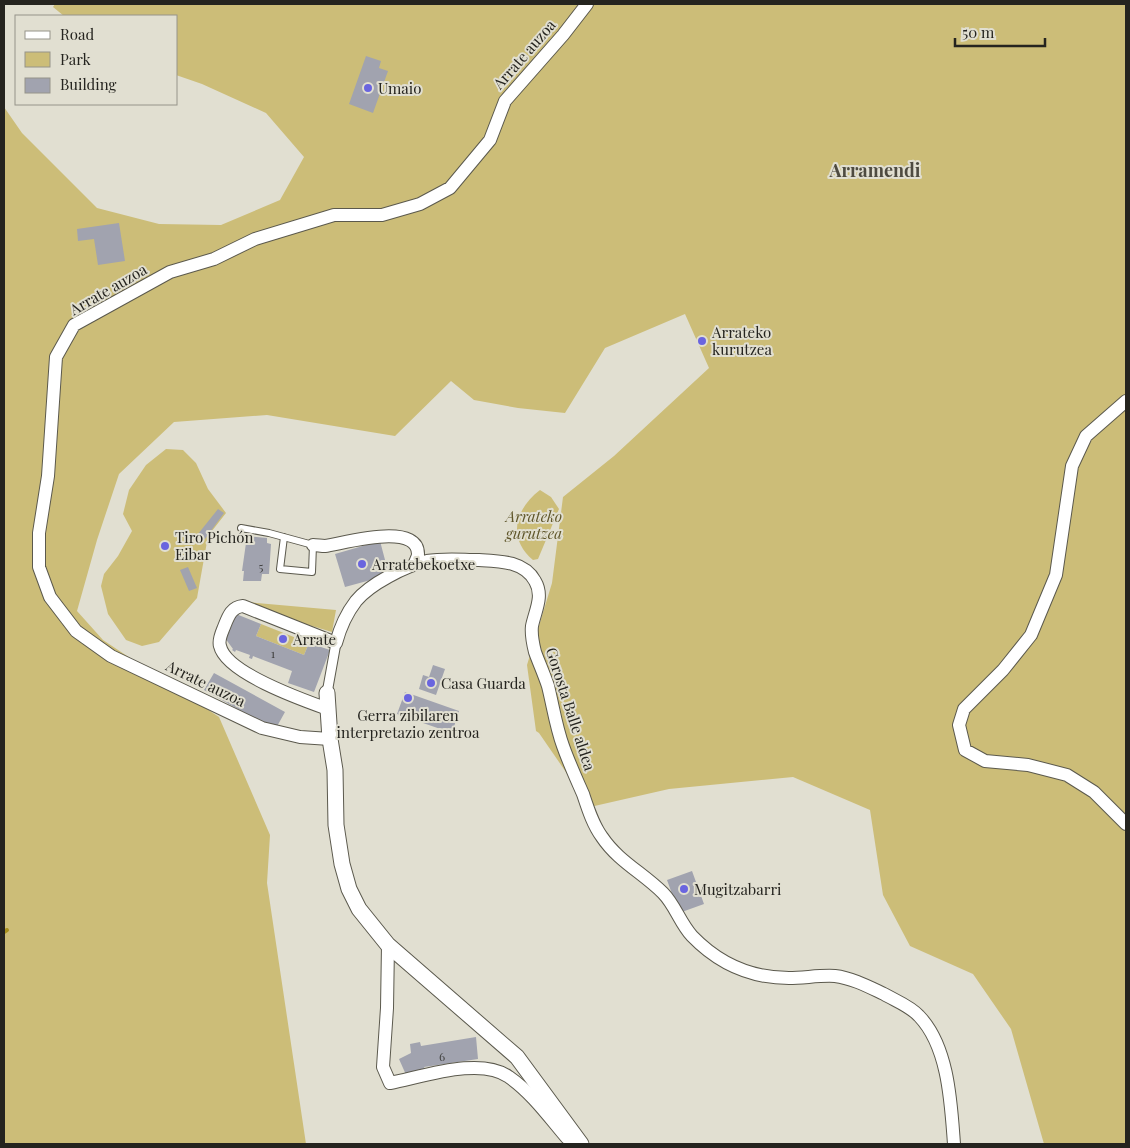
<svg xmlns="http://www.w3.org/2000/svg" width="1130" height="1148" font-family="'Playfair Display',serif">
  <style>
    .green { fill: #ccbd78 }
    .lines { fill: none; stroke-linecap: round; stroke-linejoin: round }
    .stream { stroke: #a8911d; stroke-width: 4 }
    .building { fill: #a1a3af }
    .service-casing { stroke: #5b594d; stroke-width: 8 }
    .pedestrian-casing { stroke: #5b594d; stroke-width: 11 }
    .minor-casing { stroke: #5b594d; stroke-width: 14 }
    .tertiary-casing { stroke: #5b594d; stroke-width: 17 }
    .service { stroke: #fff; stroke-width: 6 }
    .pedestrian { stroke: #fff; stroke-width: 9 }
    .minor { stroke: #fff; stroke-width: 12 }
    .tertiary { stroke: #fff; stroke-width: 15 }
    .poi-dot { fill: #6a65df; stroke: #e1dfd1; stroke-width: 2 }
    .labels { text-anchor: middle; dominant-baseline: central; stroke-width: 4; stroke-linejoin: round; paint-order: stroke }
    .number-label { font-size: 12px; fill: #444443 }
    .street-label { font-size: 15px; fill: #25241f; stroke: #e1dfd1 }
    .poi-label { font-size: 15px; fill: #25241f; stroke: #e1dfd1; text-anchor: start }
    .park-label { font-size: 15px; font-style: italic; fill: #5f562a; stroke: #e1dfd1 }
    .quarter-label { font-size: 18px; font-weight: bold; fill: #4e4b40; stroke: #e1dfd1 }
  </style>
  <rect width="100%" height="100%" fill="#e1dfd1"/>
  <!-- green -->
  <path class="green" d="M55 4H1126V1144H1044L1011 1029 973 974 910 946 883 895 870 810 793 777 669 789 590 807 539 733 536 731 527 665 552 583 563 497 614 456 709 368 685 314 605 348 565 413 518 408 474 400 451 381 395 436 267 415 174 422 119 474 97 540 77 611 103 640 219 717 270 835 267 883 306 1144H4V107L22 133 97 208 159 224 221 225 280 200 304 157 266 113 202 84 176 75V16H64L53 7Z
    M166 449 183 450 196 463 208 489 226 513 208 536 197 598 159 642 142 646 126 640 108 614 101 586 104 574 118 556 132 531 123 514 129 490 146 465Z
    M540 490 551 497 559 509 538 559 533 560C507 538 515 509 540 490Z
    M247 602 336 610 332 632 246 606Z
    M261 624 309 643 304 655 256 636Z"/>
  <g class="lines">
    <!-- stream -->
    <path class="stream" d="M4 932 7 930"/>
  </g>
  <!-- building -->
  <path class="building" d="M366 56 381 61 379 68 388 71 373 113 349 104Z
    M119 223 125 261 98 265 94 239 78 241 77 229Z
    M218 509 224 513 205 539 198 534Z
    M247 536 267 538V543L271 544 269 574H262L261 581H243L244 571H242Z
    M380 541 389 575 345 587 335 554Z
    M188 567 197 588 189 591 180 570Z
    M236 614 261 624 256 636 304 655 309 643 330 650 314 692 288 683 292 671 253 656 252 659 249 658 250 655 236 650 235 652 232 650 233 649 225 638 227 637Z
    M433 665 445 669 436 695 419 689 423 675 429 677Z
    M214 673 285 712 275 730 204 690Z
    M405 692 459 711 452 733 397 714Z
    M692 871 704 904 679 913 667 880Z
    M476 1037 478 1059 424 1067 425 1069 407 1077 399 1059 411 1053 410 1044 420 1042 421 1046Z"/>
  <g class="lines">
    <defs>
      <path id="service" d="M241 528 269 533 313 545 312 572 280 569 284 537"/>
      <path id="pedestrian" d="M327 693 336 643"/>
      <path id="minor" d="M1126 401 1086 436 1072 466 1056 575 1031 635 1003 670 964 709 959 725 965 750 985 761 1028 765 1067 775 1094 792 1126 824
        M313 545C317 545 321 546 325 546 342 544 418 521 418 554 418 557 415 562 414 565
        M328 709C303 700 226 673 220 646 218 640 222 632 224 627 228 617 231 607 243 606L336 643C340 628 346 614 356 601 370 584 405 566 427 561 444 558 463 560 479 560 499 561 524 561 535 581 544 596 535 611 532 626 531 634 533 644 535 652 539 663 544 674 548 686 553 706 556 727 563 746 569 763 576 778 583 794 588 809 593 825 602 837 618 861 643 873 663 893 675 905 680 923 692 936 718 963 751 978 789 978 804 978 820 975 835 976 852 978 869 987 884 994 896 1001 910 1006 919 1016 949 1047 951 1105 954 1144
        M330 739 300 737 262 728 111 656 76 631 50 597 39 567V533L48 476 56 357 74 325 170 272 214 259 255 239 334 215H382L420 204 450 188 490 140 505 101 563 35 587 4
        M388 945 387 1008 383 1067 390 1083C422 1077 481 1056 509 1077 532 1093 549 1117 567 1138L576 1144"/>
      <path id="tertiary" d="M327 693 330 739 335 770 336 825 342 864 349 889 359 909 388 945 517 1057 581 1144"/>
    </defs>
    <!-- service casing -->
    <use href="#service" class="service-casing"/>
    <!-- pedestrian casing -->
    <use href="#pedestrian" class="pedestrian-casing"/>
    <!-- minor casing -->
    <use href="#minor" class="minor-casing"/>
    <!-- tertiary casing -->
    <use href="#tertiary" class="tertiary-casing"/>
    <!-- service -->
    <use href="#service" class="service"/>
    <!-- pedestrian -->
    <use href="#pedestrian" class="pedestrian"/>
    <!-- minor -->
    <use href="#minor" class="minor"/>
    <!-- tertiary -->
    <use href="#tertiary" class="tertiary"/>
  </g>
  <!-- markers -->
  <g class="poi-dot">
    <circle cx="368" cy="88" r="5"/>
    <circle cx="702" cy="341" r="5"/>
    <circle cx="165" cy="546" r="5"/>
    <circle cx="362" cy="564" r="5"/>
    <circle cx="283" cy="639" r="5"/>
    <circle cx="431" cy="683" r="5"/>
    <circle cx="408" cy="698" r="5"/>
    <circle cx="684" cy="889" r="5"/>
  </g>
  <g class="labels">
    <!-- number labels -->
    <g class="number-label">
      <text x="261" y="566">5</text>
      <text x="273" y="653">1</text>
      <text x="442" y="1056">6</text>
    </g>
    <!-- street labels -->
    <g class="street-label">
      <text transform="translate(524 54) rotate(-49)">Arrate auzoa</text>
      <text transform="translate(108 289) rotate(-30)">Arrate auzoa</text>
      <text transform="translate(206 683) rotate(26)">Arrate auzoa</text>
      <text transform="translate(571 709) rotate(72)">Gorosta Balle aldea</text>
    </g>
    <!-- poi labels -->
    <g class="poi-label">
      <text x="378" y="88">Umaio</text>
      <text x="712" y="332">Arrateko<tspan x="712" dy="17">kurutzea</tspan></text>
      <text x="175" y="537">Tiro Pichón<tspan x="175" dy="17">Eibar</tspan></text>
      <text x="372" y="564">Arratebekoetxe</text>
      <text x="293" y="639">Arrate</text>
      <text x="441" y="683">Casa Guarda</text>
      <text x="408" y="715" text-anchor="middle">Gerra zibilaren<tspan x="408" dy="17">interpretazio zentroa</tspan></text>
      <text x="694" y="889">Mugitzabarri</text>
    </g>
    <!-- park labels -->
    <g class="park-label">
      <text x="534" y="516">Arrateko<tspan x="534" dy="17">gurutzea</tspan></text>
    </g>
    <!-- quarter labels -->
    <g class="quarter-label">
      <text x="875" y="170">Arramendi</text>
    </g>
  </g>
  <!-- border -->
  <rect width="1130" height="1148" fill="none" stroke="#25241f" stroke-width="10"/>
  <!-- legend -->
  <rect x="15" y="15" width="162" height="90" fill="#e1dfd1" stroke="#96948a"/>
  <rect x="25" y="31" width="25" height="8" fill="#ffffff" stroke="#96948a"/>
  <text x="60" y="40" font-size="15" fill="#25241f">Road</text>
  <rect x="25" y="52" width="25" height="15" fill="#ccbd78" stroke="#96948a"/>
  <text x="60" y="65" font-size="15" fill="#25241f">Park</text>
  <rect x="25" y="78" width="25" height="15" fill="#a1a3af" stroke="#96948a"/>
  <text x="60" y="90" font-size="15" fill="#25241f">Building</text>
  <!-- scale -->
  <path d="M955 38v8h90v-8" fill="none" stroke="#25241f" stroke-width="2.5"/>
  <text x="962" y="38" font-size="15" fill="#25241f" stroke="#e1dfd1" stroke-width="4" paint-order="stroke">50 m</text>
</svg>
